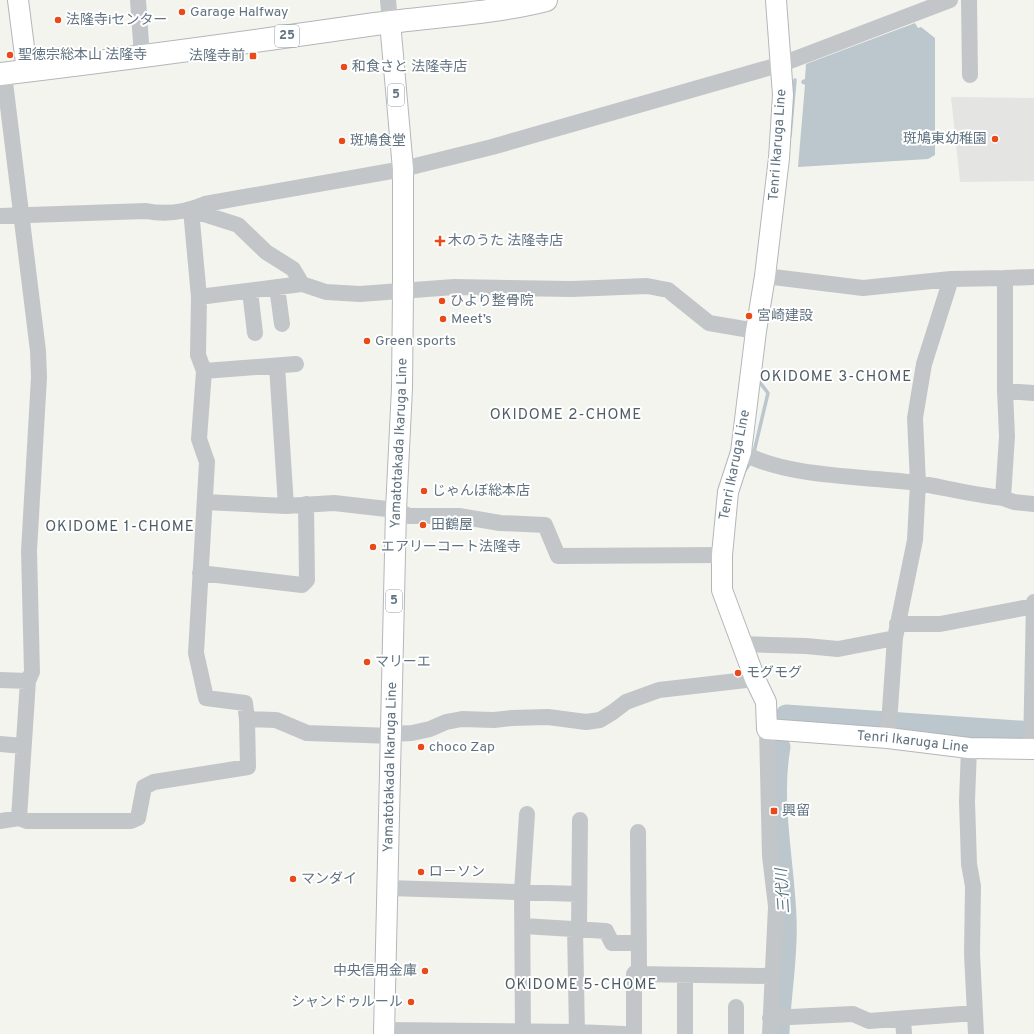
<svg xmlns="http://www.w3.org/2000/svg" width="1034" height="1034" font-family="Overpass,'Noto Sans JP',sans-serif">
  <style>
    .built { fill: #e4e5e3 }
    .water { fill: #bbc7cc }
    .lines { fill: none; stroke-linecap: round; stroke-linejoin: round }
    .stream { stroke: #bbc7cc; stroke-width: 3.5 }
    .river { stroke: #bbc7cc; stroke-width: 21 }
    .major-casing { stroke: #b3b7bb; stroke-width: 22 }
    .highway-casing { stroke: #b3b6b9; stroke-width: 24 }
    .minor { stroke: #c3c6c9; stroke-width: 16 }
    .major { stroke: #fff; stroke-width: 20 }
    .highway { stroke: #fff; stroke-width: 22 }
    .poi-dot { fill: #e94a19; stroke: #fff; stroke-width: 1.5 }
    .labels { text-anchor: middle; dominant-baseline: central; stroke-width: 4; stroke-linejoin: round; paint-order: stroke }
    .shield { fill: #fff; stroke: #909da7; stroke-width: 1 }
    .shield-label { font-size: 13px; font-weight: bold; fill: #617381 }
    .poi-label { font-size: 14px; fill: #617381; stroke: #fff; text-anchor: start }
    .street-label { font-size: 14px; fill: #617381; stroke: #fff }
    .neighbourhood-label { font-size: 15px; letter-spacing: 1px; fill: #4f5c66; stroke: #fff }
    .water-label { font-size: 15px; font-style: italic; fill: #5d767f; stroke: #fff }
  </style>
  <rect width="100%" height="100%" fill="#f4f4ef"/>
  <!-- built -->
  <path class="built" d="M951 97 1034 98V181L960 182Z"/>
  <!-- water -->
  <path class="water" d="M915 23 918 28 921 27 935 38V155L928 159 798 167 805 85 801 83 802 80 805 79 806 64Z"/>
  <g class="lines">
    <!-- stream -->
    <path class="stream" d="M790 136 795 80
      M754 452 768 393 758 380
      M744 472 752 460
      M773 712 774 714 786 715"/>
    <!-- river -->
    <path class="river" d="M786 715 1034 732
      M779 1034C780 995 788 957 786 918 784 862 770 803 780 747"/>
    <defs>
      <g id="major">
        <path d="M18 0 27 71"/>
        <path id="s1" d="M776 0 783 95 779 158 765 276 756 331 741 452 728 492 722 555V590L755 679 766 702 767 729 888 738 969 748 1034 749"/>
        <path id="s2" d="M384 1034 396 510 402 388 403 291V169L390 22"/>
      </g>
      <path id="highway" d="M0 74C125 59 250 42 375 24 432 16 491 14 546 0"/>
    </defs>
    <!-- major casing -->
    <use href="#major" class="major-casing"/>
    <!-- highway casing -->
    <use href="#highway" class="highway-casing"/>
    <!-- minor -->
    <path class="minor" d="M138 0 142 57
      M388 0 390 22
      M969 0 970 75
      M4 74 38 351 39 377 29 551 32 672 28 681 19 818
      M0 216 146 211C166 215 186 212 205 204L403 169 492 147 782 64 950 0
      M765 276 863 288 951 279 1005 278V391L1007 436 1003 498
      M1005 278 1034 277
      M277 287 282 324
      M250 291 255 333
      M199 297 302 284
      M277 366 286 506
      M204 371 296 364
      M1005 391 1034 393
      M741 452C787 478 865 476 918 483 946 488 974 495 1003 498L1014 502 1034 504
      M205 502 286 506 334 503 396 510 409 516H459L500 523 545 525 558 556 722 555
      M200 573 302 585 307 580 306 504
      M897 624H940L1034 606
      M741 644 806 646 838 649 895 638
      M0 680 28 681
      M767 729 770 856 776 906 770 1034
      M392 734 412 733 430 729 446 722 462 719 494 720 512 718 548 717 586 722 600 720 613 712 626 702 659 690 755 679
      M392 736 307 733 276 720 247 719 245 703 206 698 196 653 207 462 199 439 204 371 198 355 199 297 191 210 238 225 266 252 293 269 302 284 326 292 360 294 454 287 572 289 647 286 668 290 709 323 756 331
      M888 738 895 638 915 540 918 483 915 418 924 364 951 279
      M0 744 23 746
      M969 748 967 801 969 864 973 886 972 954 976 1034
      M1031 749 1034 602
      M0 821 19 818 27 821H131L138 818 144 787 154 782 248 767 247 719
      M388 888 579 894
      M523 926 606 931 612 943H638
      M575 928 577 1034
      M579 929 580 820
      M634 974 772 976
      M685 975V1034
      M736 1007V1034
      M770 1018 853 1014 869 1021 975 1013
      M903 1019 904 1034
      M384 1030 577 1032 624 1034
      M523 1034 522 891 527 814
      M634 1034V974L639 969 638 832"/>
    <!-- major -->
    <use href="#major" class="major"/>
    <!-- highway -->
    <use href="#highway" class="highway"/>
  </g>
  <!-- markers -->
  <g class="poi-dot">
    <circle cx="182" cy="12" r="4"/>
    <circle cx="58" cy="20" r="4"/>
    <circle cx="10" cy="55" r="4"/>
    <rect x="249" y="52" width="8" height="8" rx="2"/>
    <circle cx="344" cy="67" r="4"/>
    <circle cx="995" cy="139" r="4"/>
    <circle cx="342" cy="141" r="4"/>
    <path d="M438 235h4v4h4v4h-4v4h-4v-4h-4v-4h4z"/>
    <circle cx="442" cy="301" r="4"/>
    <circle cx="749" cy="316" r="4"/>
    <circle cx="443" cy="319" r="4"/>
    <circle cx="367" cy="341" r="4"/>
    <circle cx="424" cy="491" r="4"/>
    <circle cx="423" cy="525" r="4"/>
    <circle cx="373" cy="547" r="4"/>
    <circle cx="367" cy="662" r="4"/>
    <circle cx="738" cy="673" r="4"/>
    <circle cx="421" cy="747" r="4"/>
    <rect x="770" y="807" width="8" height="8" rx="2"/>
    <circle cx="421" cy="872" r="4"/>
    <circle cx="293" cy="879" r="4"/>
    <circle cx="425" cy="971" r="4"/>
    <circle cx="411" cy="1002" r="4"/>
  </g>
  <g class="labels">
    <!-- shield labels -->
    <g class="shield">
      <rect x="275" y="25" width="24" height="22" rx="3"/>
      <rect x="388" y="84" width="16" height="22" rx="3"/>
      <rect x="386" y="590" width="16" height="22" rx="3"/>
    </g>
    <g class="shield-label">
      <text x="287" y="36">25</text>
      <text x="396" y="95">5</text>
      <text x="394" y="601">5</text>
    </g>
    <!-- poi labels -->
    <g class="poi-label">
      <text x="190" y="12">Garage Halfway</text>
      <text x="66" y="20">法隆寺iセンター</text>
      <text x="18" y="55">聖徳宗総本山 法隆寺</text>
      <text x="245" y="56" text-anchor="end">法隆寺前</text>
      <text x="352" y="67">和食さと 法隆寺店</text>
      <text x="987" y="139" text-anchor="end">斑鳩東幼稚園</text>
      <text x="350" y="141">斑鳩食堂</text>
      <text x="448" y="241">木のうた 法隆寺店</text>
      <text x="450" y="301">ひより整骨院</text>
      <text x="757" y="316">宮崎建設</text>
      <text x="451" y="319">Meet’s</text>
      <text x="375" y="341">Green sports</text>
      <text x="432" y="491">じゃんぼ総本店</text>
      <text x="431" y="525">田鶴屋</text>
      <text x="381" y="547">エアリーコート法隆寺</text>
      <text x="375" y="662">マリーエ</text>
      <text x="746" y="673">モグモグ</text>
      <text x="429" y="747">choco Zap</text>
      <text x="782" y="811">興留</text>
      <text x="429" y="872">ロ－ソン</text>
      <text x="301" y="879">マンダイ</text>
      <text x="417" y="971" text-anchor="end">中央信用金庫</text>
      <text x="403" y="1002" text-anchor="end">シャンドゥルール</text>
    </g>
    <!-- street labels -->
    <g class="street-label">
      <text transform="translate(778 145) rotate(-86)">Tenri Ikaruga Line</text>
      <text stroke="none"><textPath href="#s2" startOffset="591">Yamatotakada Ikaruga Line</textPath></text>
      <text transform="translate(735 465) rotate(-79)">Tenri Ikaruga Line</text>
      <text stroke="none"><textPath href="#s1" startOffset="889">Tenri Ikaruga Line</textPath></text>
      <text stroke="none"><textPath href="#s2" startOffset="267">Yamatotakada Ikaruga Line</textPath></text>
    </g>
    <!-- neighbourhood labels -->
    <g class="neighbourhood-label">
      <text x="836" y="377">OKIDOME 3-CHOME</text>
      <text x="566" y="415">OKIDOME 2-CHOME</text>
      <text x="120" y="527">OKIDOME 1-CHOME</text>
      <text x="581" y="985">OKIDOME 5-CHOME</text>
    </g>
    <!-- water labels -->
    <g class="water-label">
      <text transform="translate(784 891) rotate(-94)">三代川</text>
    </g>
  </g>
</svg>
